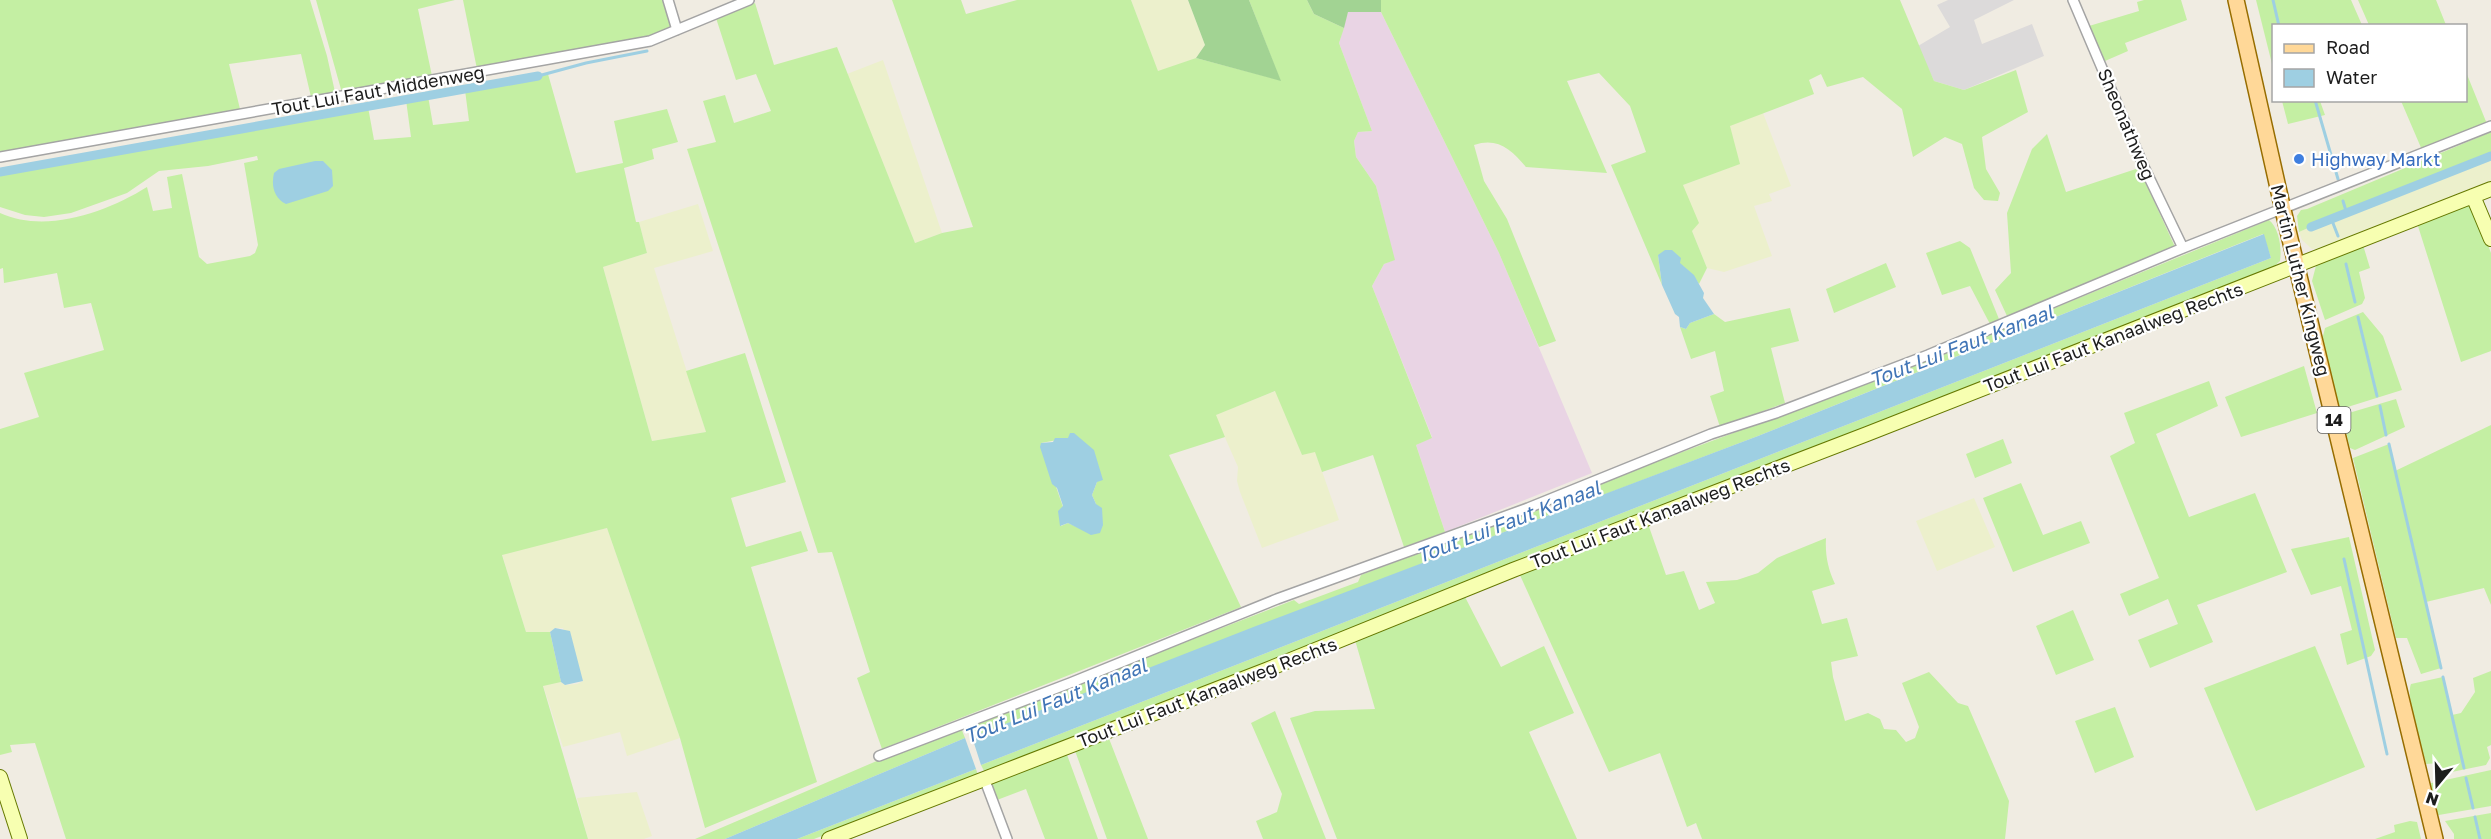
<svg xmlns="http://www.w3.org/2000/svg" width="2491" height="839" font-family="'Golos Text',sans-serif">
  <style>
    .residential { fill: #dcdada }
    .industrial { fill: #e9d4e4 }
    .farmland { fill: #ecf0cc }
    .grass { fill: #c4efa3; fill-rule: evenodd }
    .forest { fill: #a2d393 }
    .water { fill: #9ecfe2 }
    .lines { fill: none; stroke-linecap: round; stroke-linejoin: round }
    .stream { stroke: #9ecfe2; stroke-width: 3 }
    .canal { stroke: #9ecfe2; stroke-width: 9 }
    .street-casing { stroke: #a4a4a4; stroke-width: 12 }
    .secondary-casing { stroke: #667900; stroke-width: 16 }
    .primary-casing { stroke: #976d00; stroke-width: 18 }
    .street { stroke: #fff; stroke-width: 9 }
    .secondary { stroke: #f7ffb1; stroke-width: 14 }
    .primary { stroke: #ffd898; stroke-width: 15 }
    .shop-dot { fill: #3f7fe0; stroke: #fff; stroke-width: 2 }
    .labels { text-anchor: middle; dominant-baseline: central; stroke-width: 4.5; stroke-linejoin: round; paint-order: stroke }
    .shield { fill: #fff; stroke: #616161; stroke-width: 1.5 }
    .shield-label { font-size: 16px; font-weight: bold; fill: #1d1d1d }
    .street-label { font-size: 18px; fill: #1d1d1d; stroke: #fff }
    .shop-label { font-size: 18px; fill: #366cbe; stroke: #fff; text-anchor: start }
    .water-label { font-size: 20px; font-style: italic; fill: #4175b6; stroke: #fff }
  </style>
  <rect width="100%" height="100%" fill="#f0ece2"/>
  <!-- residential -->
  <path class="residential" d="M1948 0H2014L1974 20 1982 44 2032 24 2044 56 1964 90 1934 81 1918 46 1950 27 1937 5Z"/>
  <!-- industrial -->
  <path class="industrial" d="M1348 12H1381L1499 253 1592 473 1445 532 1416 445 1432 437 1372 286 1384 264 1394 260 1376 186 1356 157 1354 141 1358 132 1372 131 1339 43Z"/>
  <!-- farmland -->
  <path class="farmland" d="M1131 0H1188L1205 45 1196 58 1158 72Z
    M883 60 942 233 915 243 847 74Z
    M1763 113 1791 186 1769 194 1772 201 1754 206 1772 256 1724 272 1707 268 1692 231 1683 185 1739 164 1729 126Z
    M2491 156V182L2320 249H2312L2302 240 2299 232 2346 211Z
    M698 204 713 251 654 268 706 432 652 441 603 267 647 253 639 222Z
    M1276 391 1302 455 1315 451 1339 520 1262 548 1240 492 1237 481 1238 467 1215 415Z
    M1974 498 1995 547 1937 571 1916 521Z
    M607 528 680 738 627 756 620 732 563 747 543 685 561 682 565 685 577 684 583 681 563 628H555L550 632H526L502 554Z
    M637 792 652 836 644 839H588L577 798Z"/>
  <!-- grass -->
  <path class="grass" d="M0 0H310L327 56 335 92 311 97 301 54 229 64 240 109 0 152Z
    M316 0H455L418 9 432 76 342 93Z
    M463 0H664L673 27 646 38 477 69Z
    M892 0H961L966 14 1017 0H1131L1158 71 1196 58 1280 80 1249 0H1307L1314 14 1344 28 1339 43 1372 131 1358 132 1354 141 1356 157 1376 186 1395 260 1384 264 1372 286 1432 438 1416 445 1445 532 1404 547 1373 455 1322 472 1315 452 1302 455 1275 391 1216 415 1225 437 1169 455 1241 607 882 749 857 678 870 672 832 552 818 553 687 149 716 142 703 101 725 95 734 123 771 111 756 74 736 80 716 18 755 3 774 65 837 47 915 243 942 233 973 227ZM1068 438 1097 482 1092 495 1096 504 1079 528 1068 523 1061 526 1063 507 1041 443Z
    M1381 0H1900L1934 81 1964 90 2016 70 2028 112 1982 137 1986 169 2000 193 1998 201 1984 200 1974 188 1962 144 1945 137 1913 157 1902 109 1863 77 1827 87 1821 74 1809 80 1814 94 1730 126 1740 164 1683 185 1699 223 1692 231 1707 268 1699 284C1689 267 1676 261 1658 255L1662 285 1611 165 1646 152 1630 106 1599 73 1567 81 1607 173 1526 167C1511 149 1497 137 1474 145L1484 181 1507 219 1556 341 1539 347 1499 253 1381 12Z
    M2144 0H2181L2187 20 2125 43 2128 51 2105 61 2089 26 2139 11 2137 2Z
    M2256 0H2351L2362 25 2274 26 2273 68Z
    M2358 0H2436L2446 25H2369Z
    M2466 72 2487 124 2422 150 2401 101 2466 100Z
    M548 74 576 173 623 163 614 121 667 109 678 142 652 149 654 159 624 168 636 222H639L647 253 603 267 652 441 706 432 686 371 745 353 786 482 731 498 746 547 801 531 808 551 751 567 817 782 705 828 680 738 607 528 502 555 526 632H550L561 682 543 686 588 839H66L35 743 10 745 12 752 0 755V429L39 417 24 373 104 350 91 303 64 308 57 273 4 283 3 268 0 269V213C46 234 107 212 147 187L153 211 172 208 167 177 182 174 199 257 207 264 250 256 255 253 258 245 244 163 258 160 257 156 208 166 159 171 127 193 71 213 44 217 25 215 0 207V172L368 107 374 140 411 137 406 100 428 96 433 125 469 121 465 90Z
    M2282 101H2320L2325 115 2288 124Z
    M2491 132V156L2346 211 2299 232 2297 216 2301 210 2307 209Z
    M2047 134 2066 192 2139 168 2175 247 2007 316 1995 290 2011 273 2007 213 2032 149Z
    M2470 204 2473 206 2491 253V351L2461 362 2417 223Z
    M2269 220C2279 228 2282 248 2280 261L2269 271 985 773 981 765 2271 258 2263 234 1758 436 1598 497 1594 485 1928 360Z
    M1960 241 1970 248 1999 319 1990 324 1970 286 1942 295 1926 253Z
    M2363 245 2370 268 2359 272 2365 298 2362 304 2325 320 2312 281 2317 262Z
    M1886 263 1896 287 1834 313 1826 289Z
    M1790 308 1799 341 1771 348 1785 403 1720 427 1710 396 1724 391 1715 351 1691 359 1680 327 1686 329 1690 323 1714 314 1725 322Z
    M2363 312 2383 336 2402 390 2338 410 2321 344 2325 328Z
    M2304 366 2317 413 2241 437 2225 397Z
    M2209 381 2218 406 2156 434 2189 517 2255 493 2287 572 2197 605 2213 642 2150 668 2138 640 2178 624 2168 599 2129 616 2120 594 2159 578 2110 456 2135 443 2124 413Z
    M2396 399 2405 427 2355 450 2350 448 2342 415Z
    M2491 425V605L2484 588 2426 602 2441 668 2421 674 2407 638H2396L2353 458 2389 444 2395 471Z
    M2003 439 2012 463 1975 478 1966 454Z
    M2021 483 2043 535 2081 521 2090 543 2013 572 1983 498Z
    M1536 509 1562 510 972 737 969 726 1294 600 1299 604 1358 582 1361 575Z
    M1647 521 1666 575 1684 571 1699 610 1715 603 1706 582 1737 580 1758 573 1777 558 1826 538C1825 555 1828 569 1835 584L1812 591 1822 624 1847 618 1858 656 1831 662 1833 677 1845 721 1868 713 1880 719 1884 729 1896 730 1906 742 1915 738 1919 727 1902 683 1929 672 1958 703 1968 706 2009 801 2005 839H1702L1696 823 1687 827 1660 753 1609 772 1519 573Z
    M2349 537 2375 650 2371 656 2347 665 2340 634 2352 630 2341 586 2311 595 2291 549Z
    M1464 595 1501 667 1544 646 1574 713 1529 732 1577 839H1337L1290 718 1315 711 1375 709 1355 640Z
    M2073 610 2094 660 2056 675 2036 626Z
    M2315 646 2365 767 2256 811 2204 688Z
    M2491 671V745L2487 747 2490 758 2486 765 2442 774 2440 763 2426 764C2422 746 2405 699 2411 684L2443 677 2452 715 2461 713 2475 692 2473 678Z
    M2115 707 2134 757 2095 773 2075 721Z
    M1275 711 1326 839H1263L1256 821 1277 812 1282 794 1251 723Z
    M961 728 965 738 725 839H695L879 760Z
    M1108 736 1148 839H1107L1074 748Z
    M1066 752 1098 839H1045L1026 789 997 800 990 780Z
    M976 769 978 775 814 839H797Z
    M2491 770V806L2433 816 2427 784Z
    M2491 813V839H2454V834L2445 821Z
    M2410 821 2417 822 2421 839H2375L2395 832 2394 825Z"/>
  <!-- forest -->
  <path class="forest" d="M1188 0H1249L1281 81 1196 58 1205 45Z
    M1307 0H1381V12H1348L1344 28 1314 14Z"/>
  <!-- water -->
  <path class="water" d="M315 161H323L332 170 333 186 328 191 286 204C274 198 271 186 274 173L279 169Z
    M2264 234 2271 258 981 765 972 737 1256 626 1758 436Z
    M1665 250H1672L1681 258 1680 263 1694 275 1704 293 1703 298 1714 314 1690 323 1686 329 1680 327 1679 317 1675 314 1662 285 1658 255Z
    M1070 433H1074L1094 450 1103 480 1097 482 1092 495 1096 504 1102 508 1103 525 1100 533 1091 535 1068 523 1060 526 1058 511 1063 506 1057 488 1052 484 1040 447 1041 443 1053 442 1055 438H1068Z
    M555 628 570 631 583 681 565 685 561 682 550 632Z
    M965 738 976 769 797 839H725Z"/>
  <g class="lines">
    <!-- stream -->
    <path class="stream" d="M2273 0 2279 26
      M538 76 586 63 647 51
      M2315 100 2338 179
      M2343 201 2346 211
      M2331 218 2338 236
      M2346 264 2355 302
      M2358 317 2377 396
      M2380 406 2386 435
      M2389 444 2441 668
      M2344 559 2387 754
      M2443 677 2464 768
      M2466 778 2473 808
      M2475 817 2480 839"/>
    <!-- canal -->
    <path class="canal" d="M0 172 538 76
      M2311 227 2491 156"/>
    <defs>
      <path id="street" d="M668 0 677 30
        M2073 0 2144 167 2183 248
        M0 157 650 41 749 0
        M879 756 1070 683 1277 599 1528 508 1711 434 1776 413 1928 355 2183 248 2491 126
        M984 778 1007 839"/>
      <path id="secondary" d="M2473 196 2491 239
        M0 777 20 839
        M829 839 1266 670 1513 570 1867 434 2491 189"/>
      <path id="primary" d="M2236 0 2283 210 2435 839"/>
    </defs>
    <!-- street casing -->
    <use href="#street" class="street-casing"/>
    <!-- secondary casing -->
    <use href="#secondary" class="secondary-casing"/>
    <!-- primary casing -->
    <use href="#primary" class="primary-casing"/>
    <!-- street -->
    <use href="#street" class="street"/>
    <!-- secondary -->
    <use href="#secondary" class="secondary"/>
    <!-- primary -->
    <use href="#primary" class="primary"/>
  </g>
  <!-- markers -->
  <circle class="shop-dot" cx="2299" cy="159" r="6"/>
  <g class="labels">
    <!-- shield labels -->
    <rect class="shield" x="2317.5" y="407" width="33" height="26" rx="4.5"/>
    <g class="shield-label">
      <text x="2334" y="420">14</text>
    </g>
    <!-- street labels -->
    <g class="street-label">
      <text transform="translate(378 90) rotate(-10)">Tout Lui Faut Middenweg</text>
      <text transform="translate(2127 124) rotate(67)">Sheonathweg</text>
      <text transform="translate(2301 280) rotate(76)">Martin Luther Kingweg</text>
      <text transform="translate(2113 337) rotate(-21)">Tout Lui Faut Kanaalweg Rechts</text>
      <text transform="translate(1660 513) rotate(-21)">Tout Lui Faut Kanaalweg Rechts</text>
      <text transform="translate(1207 692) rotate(-21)">Tout Lui Faut Kanaalweg Rechts</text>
    </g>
    <!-- shop labels -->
    <g class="shop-label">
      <text x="2311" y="159">Highway Markt</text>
    </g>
    <!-- water labels -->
    <g class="water-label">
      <text transform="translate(1961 345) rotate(-21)">Tout Lui Faut Kanaal</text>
      <text transform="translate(1508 521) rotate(-21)">Tout Lui Faut Kanaal</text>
      <text transform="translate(1055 700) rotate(-22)">Tout Lui Faut Kanaal</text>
    </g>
  </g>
  <!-- legend -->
  <rect x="2272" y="24" width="195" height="78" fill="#ffffff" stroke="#a5a5a5" stroke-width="1.5"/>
  <rect x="2284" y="44" width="30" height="9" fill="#ffd898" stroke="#a5a5a5" stroke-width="1.5"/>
  <text x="2326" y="54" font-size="18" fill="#1d1d1d">Road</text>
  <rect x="2284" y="69" width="30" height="18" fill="#9ecfe2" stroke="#a5a5a5" stroke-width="1.5"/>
  <text x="2326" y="84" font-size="18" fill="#1d1d1d">Water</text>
  <!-- north arrow -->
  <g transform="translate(2437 785) rotate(199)" stroke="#ffffff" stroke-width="4.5" paint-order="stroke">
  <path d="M0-4.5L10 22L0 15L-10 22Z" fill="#1d1d1d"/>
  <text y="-9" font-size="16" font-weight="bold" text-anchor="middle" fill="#1d1d1d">N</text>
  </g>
</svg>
